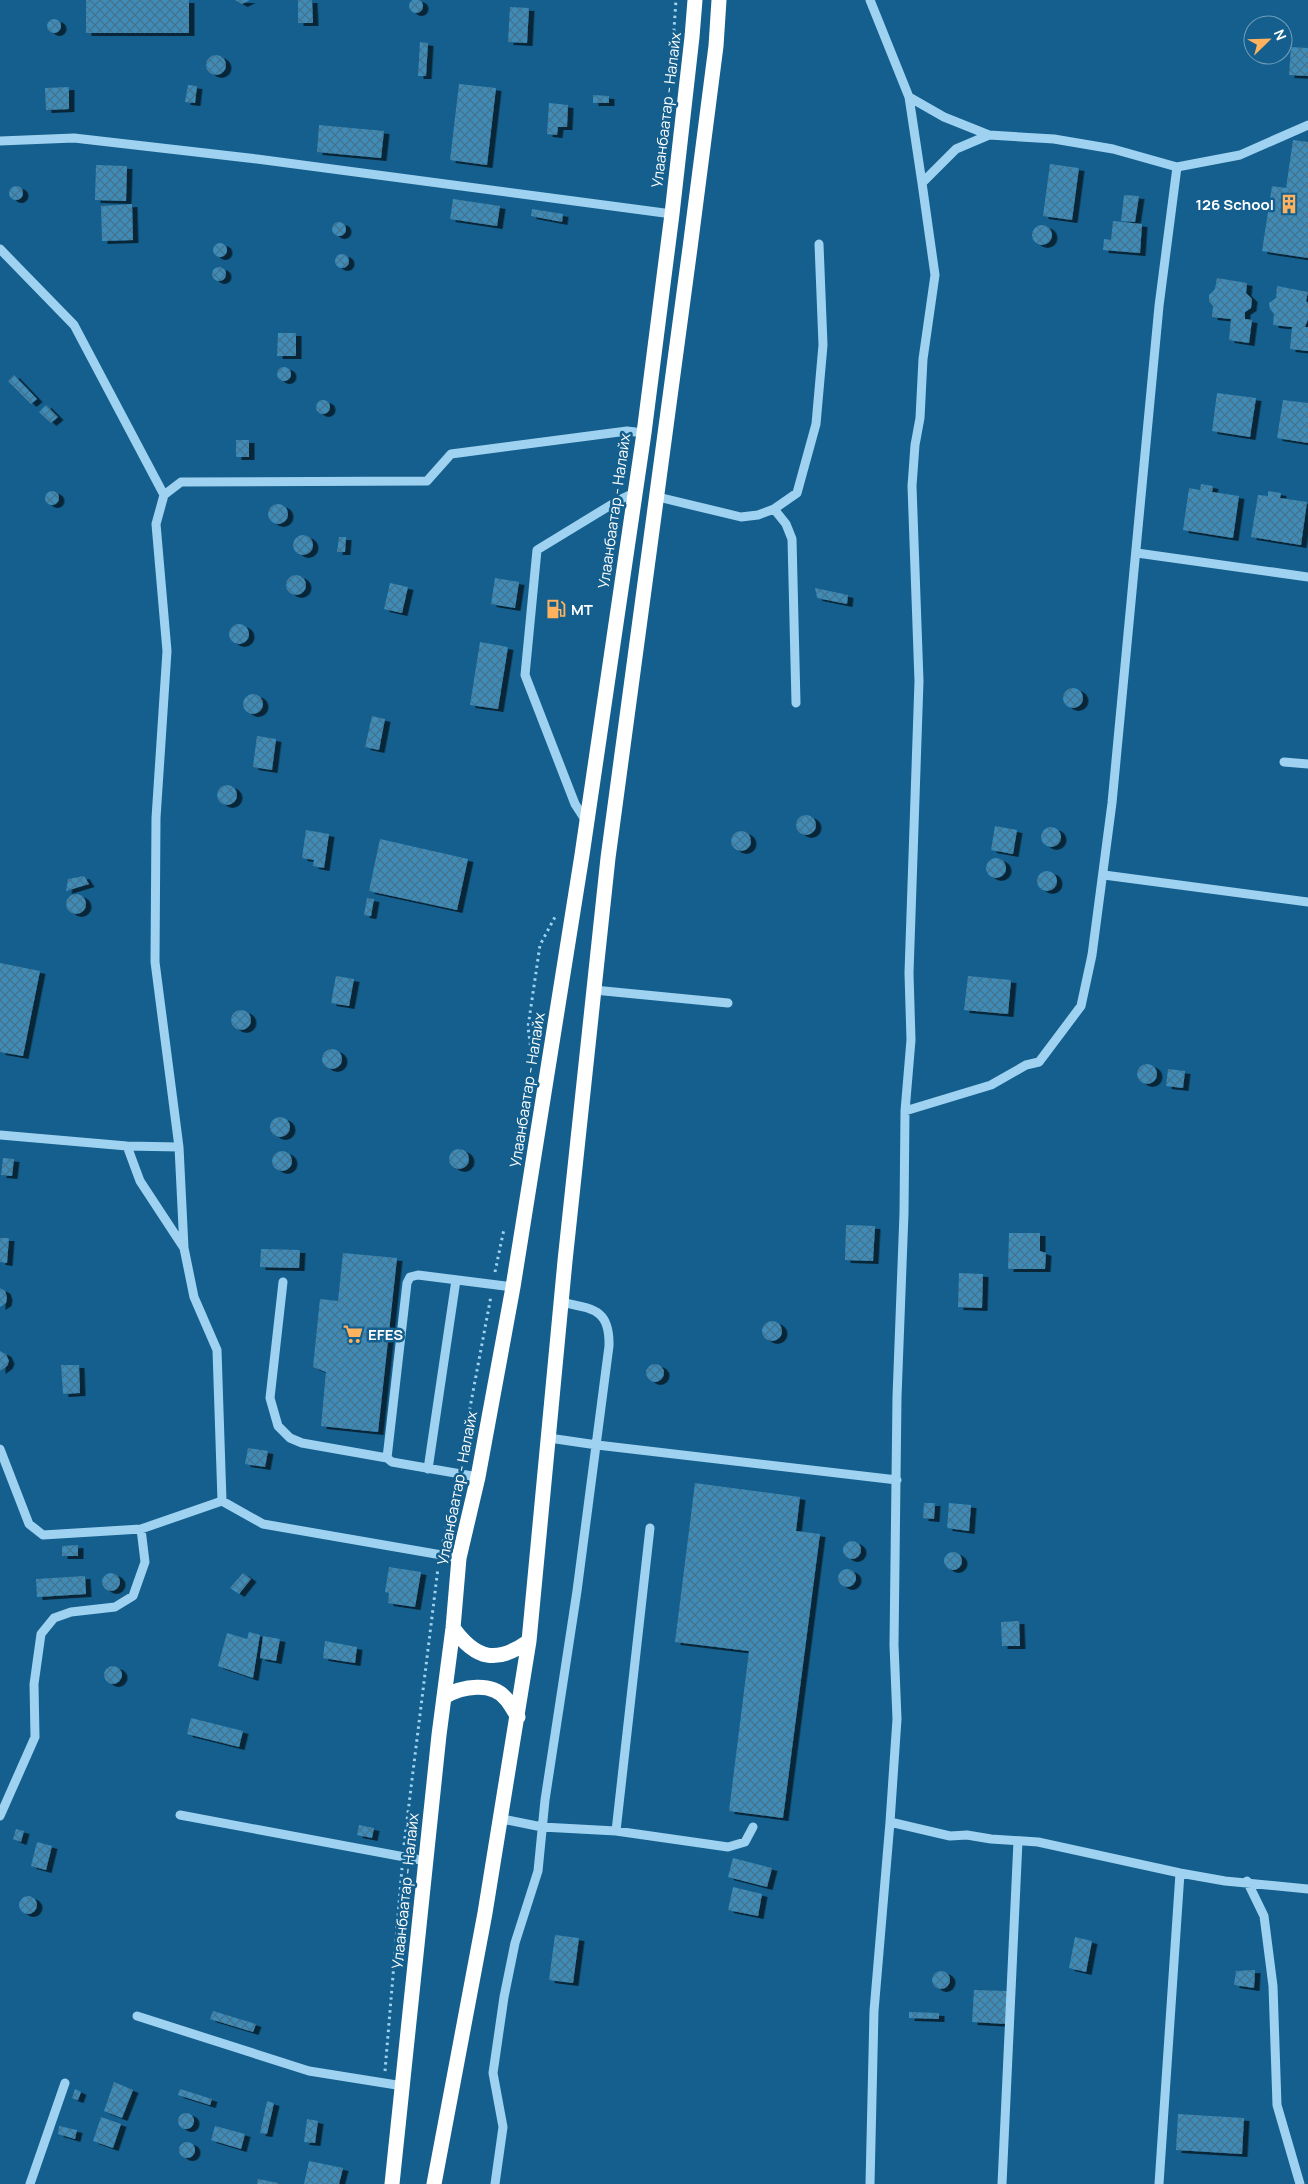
<svg xmlns="http://www.w3.org/2000/svg" width="1308" height="2184" font-family="Manrope,sans-serif">
  <style>
    .building { fill: url(#building-cross-hatch); filter: url(#shadow) }
    .lines { fill: none; stroke-linecap: round; stroke-linejoin: round }
    .path { stroke: #9ed2f0; stroke-width: 3; stroke-dasharray: 2.5 4; stroke-linecap: butt }
    .minor { stroke: #9ed2f0; stroke-width: 9 }
    .highway { stroke: #fff; stroke-width: 15 }
    .labels { text-anchor: middle; dominant-baseline: central; stroke-width: 5; stroke-linejoin: round; paint-order: stroke }
    .street-label { font-size: 15px; fill: #fff; stroke: #145f8d }
    .poi-label { font-size: 15px; font-weight: bold; fill: #fff; stroke: #145f8d; text-anchor: start }
  </style>
  <defs>
    <pattern id="building-cross-hatch" width="8" height="8" patternUnits="userSpaceOnUse" patternTransform="scale(1.25)"><rect width="8" height="8" fill="#418cb8"/><path d="M0 0l8 8M0 8l8-8" fill="none" stroke="#45728d"/></pattern>
    <filter id="shadow"><feDropShadow dx="5.5" dy="3" stdDeviation="0" flood-color="#0009"/></filter>
  </defs>
  <rect width="100%" height="100%" fill="#145f8d"/>
  <!-- building -->
  <path class="building" d="M409 6a7 7 0 1 1 14 0a7 7 0 1 1-14 0Z
    M86 0H189V33H86Z
    M235 0H250L242 4Z
    M298 0H312L313 23H298Z
    M510 7 529 8 527 43 508 42Z
    M47 26a7 7 0 1 1 14 0a7 7 0 1 1-14 0Z
    M420 42 428 43 426 76H418Z
    M1291 47 1308 48V76L1289 75Z
    M206 65a10 10 0 1 1 20 0a10 10 0 1 1-20 0Z
    M459 84 496 88 487 165 450 160Z
    M188 85 197 86 195 103 185 102Z
    M69 87V109L46 110 45 88Z
    M593 95 609 96V103H593Z
    M549 103 568 105 567 127H558L557 135 547 134Z
    M319 125 384 131 381 158 317 152Z
    M1293 140 1308 142V258L1262 251 1272 186 1286 188Z
    M1050 164 1079 168 1072 220 1043 216Z
    M96 165 127 166 126 201 95 200Z
    M9 193a7 7 0 1 1 14 0a7 7 0 1 1-14 0Z
    M1124 195 1139 196 1135 222 1121 221Z
    M453 199 500 206 497 226 450 219Z
    M132 204 133 240 102 241 101 206Z
    M532 209 563 214 562 222 531 216Z
    M1113 221 1142 224 1140 253 1103 250 1104 239 1111 240Z
    M332 229a7 7 0 1 1 14 0a7 7 0 1 1-14 0Z
    M1032 235a10 10 0 1 1 20 0a10 10 0 1 1-20 0Z
    M213 250a7 7 0 1 1 14 0a7 7 0 1 1-14 0Z
    M335 261a7 7 0 1 1 14 0a7 7 0 1 1-14 0Z
    M212 274a7 7 0 1 1 14 0a7 7 0 1 1-14 0Z
    M1217 278 1247 283 1246 293 1252 299 1251 308 1245 312V319L1252 320 1249 343 1229 340 1231 319 1212 317 1213 306 1209 301V295L1215 289Z
    M1277 286 1308 292 1306 301 1308 303V319L1305 327H1308V351L1290 349 1292 327 1273 325 1274 314 1270 309 1269 303 1276 298Z
    M278 333H296V356H277Z
    M277 374a7 7 0 1 1 14 0a7 7 0 1 1-14 0Z
    M14 375 37 399 31 404 8 381Z
    M1217 393 1256 398 1250 437 1212 431Z
    M1283 400 1308 403V443L1277 438Z
    M316 407a7 7 0 1 1 14 0a7 7 0 1 1-14 0Z
    M46 405 58 417 51 423 39 412Z
    M236 440H249V457H236Z
    M1201 484 1213 486 1212 492 1239 496 1233 538 1183 530 1189 488 1200 490Z
    M1268 491 1281 493 1280 498 1307 502 1301 545 1251 537 1258 495 1268 496Z
    M45 498a7 7 0 1 1 14 0a7 7 0 1 1-14 0Z
    M268 514a10 10 0 1 1 20 0a10 10 0 1 1-20 0Z
    M293 545a10 10 0 1 1 20 0a10 10 0 1 1-20 0Z
    M339 537H346L345 552H337Z
    M286 585a10 10 0 1 1 20 0a10 10 0 1 1-20 0Z
    M495 578 519 582 515 608 491 604Z
    M390 583 408 587 402 613 384 609Z
    M815 588 848 595 847 604 817 598Z
    M229 634a10 10 0 1 1 20 0a10 10 0 1 1-20 0Z
    M480 642 508 647 498 709 470 705Z
    M1063 698a10 10 0 1 1 20 0a10 10 0 1 1-20 0Z
    M243 704a10 10 0 1 1 20 0a10 10 0 1 1-20 0Z
    M372 716 385 719 379 750 365 747Z
    M257 736 276 739 272 770 253 767Z
    M217 795a10 10 0 1 1 20 0a10 10 0 1 1-20 0Z
    M796 825a10 10 0 1 1 20 0a10 10 0 1 1-20 0Z
    M995 826 1017 830 1013 854 991 850Z
    M1041 837a10 10 0 1 1 20 0a10 10 0 1 1-20 0Z
    M306 830 329 834 324 868 313 866 314 860 302 858Z
    M731 841a10 10 0 1 1 20 0a10 10 0 1 1-20 0Z
    M380 839 468 859 457 910 369 891Z
    M986 868a10 10 0 1 1 20 0a10 10 0 1 1-20 0Z
    M1037 881a10 10 0 1 1 20 0a10 10 0 1 1-20 0Z
    M84 876 89 884 66 891 68 879Z
    M66 904a10 10 0 1 1 20 0a10 10 0 1 1-20 0Z
    M367 898 374 899 371 916 364 915Z
    M0 963 40 971 23 1056 0 1052Z
    M336 976 354 979 349 1006 331 1003Z
    M968 976 1011 980 1008 1014 964 1010Z
    M231 1020a10 10 0 1 1 20 0a10 10 0 1 1-20 0Z
    M322 1059a10 10 0 1 1 20 0a10 10 0 1 1-20 0Z
    M1137 1074a10 10 0 1 1 20 0a10 10 0 1 1-20 0Z
    M1168 1069 1185 1071 1183 1088 1166 1086Z
    M270 1127a10 10 0 1 1 20 0a10 10 0 1 1-20 0Z
    M449 1159a10 10 0 1 1 20 0a10 10 0 1 1-20 0Z
    M272 1161a10 10 0 1 1 20 0a10 10 0 1 1-20 0Z
    M3 1158 14 1159 12 1176 1 1175Z
    M846 1225 875 1226 873 1261 845 1260Z
    M1009 1233H1040V1251L1046 1253 1045 1269H1008Z
    M0 1238H9L7 1263 0 1262Z
    M261 1249 300 1250 299 1268 260 1267Z
    M343 1253 397 1258 378 1432 321 1426 326 1372 313 1367 320 1299 338 1301Z
    M959 1273 983 1274 982 1308 958 1307Z
    M0 1288 5 1291 7 1297 6 1303 0 1307Z
    M762 1331a10 10 0 1 1 20 0a10 10 0 1 1-20 0Z
    M0 1351 6 1354 9 1361 7 1366 0 1371Z
    M646 1373a9 9 0 1 1 18 0a9 9 0 1 1-18 0Z
    M61 1365H79L80 1393 63 1394Z
    M248 1448 268 1451 265 1467 245 1464Z
    M695 1483 800 1497 796 1531 820 1534 783 1818 729 1811 749 1651 675 1642Z
    M924 1503H935L934 1519 923 1518Z
    M949 1503 971 1505 969 1531 947 1528Z
    M843 1550a9 9 0 1 1 18 0a9 9 0 1 1-18 0Z
    M78 1545V1556H62V1546Z
    M944 1561a9 9 0 1 1 18 0a9 9 0 1 1-18 0Z
    M389 1567 421 1572 415 1607 388 1603 389 1593 385 1592Z
    M838 1578a9 9 0 1 1 18 0a9 9 0 1 1-18 0Z
    M102 1582a9 9 0 1 1 18 0a9 9 0 1 1-18 0Z
    M243 1573 251 1579 239 1594 230 1588Z
    M85 1576 86 1594 37 1597 36 1579Z
    M1019 1621 1020 1646H1002L1001 1622Z
    M249 1632 260 1635 253 1678 218 1666 227 1633 247 1639Z
    M263 1636 280 1639 276 1661 260 1658Z
    M325 1641 357 1647 355 1663 323 1658Z
    M104 1675a9 9 0 1 1 18 0a9 9 0 1 1-18 0Z
    M191 1718 243 1731 239 1747 187 1734Z
    M359 1825 374 1828 372 1838 357 1835Z
    M16 1829 24 1831 21 1842 13 1839Z
    M37 1842 52 1846 46 1870 31 1866Z
    M733 1858 772 1868 767 1887 728 1877Z
    M733 1887 762 1894 758 1916 728 1910Z
    M19 1905a9 9 0 1 1 18 0a9 9 0 1 1-18 0Z
    M555 1935 579 1938 573 1983 549 1980Z
    M1075 1937 1092 1941 1086 1972 1069 1968Z
    M1255 1970 1254 1988 1234 1985 1236 1971Z
    M932 1980a9 9 0 1 1 18 0a9 9 0 1 1-18 0Z
    M974 1990 1008 1991 1007 2024 972 2022Z
    M213 2011 256 2024 253 2032 210 2019Z
    M909 2012 939 2013V2019L909 2018Z
    M114 2082 133 2090 122 2118 104 2111Z
    M75 2089 81 2092 78 2100 72 2098Z
    M180 2089 212 2099 210 2105 178 2095Z
    M267 2101 274 2103 267 2134 260 2133Z
    M178 2121a8 8 0 1 1 16 0a8 8 0 1 1-16 0Z
    M1178 2114 1244 2118 1242 2154 1176 2150Z
    M101 2117 121 2124 113 2148 93 2141Z
    M307 2119 318 2121 315 2143 304 2142Z
    M59 2126 77 2130 75 2139 58 2134Z
    M215 2126 245 2134 241 2149 211 2140Z
    M179 2150a8 8 0 1 1 16 0a8 8 0 1 1-16 0Z
    M309 2161 343 2168 339 2184H304Z
    M258 2179 278 2183V2184H257Z"/>
  <g class="lines">
    <!-- path -->
    <path class="path" d="M673 44 676 0
      M532 1058 528 1027 540 945 555 917
      M495 1272 504 1229
      M460 1461 491 1296
      M443 1542 455 1485
      M404 1845 438 1568
      M385 2071 402 1868"/>
    <!-- minor -->
    <path class="minor" d="M870 0 909 97 922 183
      M909 97 944 117 989 135
      M0 141 74 138 257 159 672 214
      M1177 167 1240 155 1308 125
      M0 249 74 325 164 495
      M658 497 741 517 758 515 774 509 797 493 816 424 823 345 819 244
      M774 509 786 524 792 539 796 703
      M1137 553 1308 577
      M1284 762 1308 764
      M586 821 575 804 525 675 537 550 619 500 634 493
      M1104 875 1308 902
      M594 990 728 1003
      M905 1111 991 1085 1026 1065 1039 1062 1081 1006 1092 955 1112 803 1159 306 1177 167 1113 149 1054 139 989 135 956 149 922 183 935 275 923 359 920 418 915 445 912 486 919 681 909 973 911 1040 905 1111 904 1213 897 1397 894 1645 897 1719 890 1822 950 1836 967 1835 991 1839 1038 1842 1180 1873 1225 1881 1308 1889
      M0 1135 127 1146 179 1147
      M127 1146 140 1181 184 1248
      M283 1282 270 1398 278 1426 290 1438 302 1443 387 1458
      M549 1438 597 1445 897 1480
      M0 1449 29 1524 43 1535 141 1529 222 1501 263 1524 459 1558
      M428 1469 456 1280
      M478 1477 392 1462 387 1458 407 1283 410 1277 418 1275 513 1287
      M222 1501 217 1350 194 1297 184 1248 179 1147 155 962 156 818 167 651 156 524 164 495 181 482 427 481 451 454 627 431 644 433
      M180 1815 426 1861
      M0 1816 35 1737 34 1684 41 1634 54 1618 71 1612 115 1607 133 1596 145 1562 141 1529
      M502 1819 542 1827 616 1831 728 1847 745 1842 753 1827
      M616 1831 650 1528
      M1247 1881 1264 1916 1273 1986 1277 2105 1300 2184
      M137 2016 309 2071 403 2086
      M30 2184 65 2083
      M495 2184 503 2127 493 2073 504 1997 515 1943 538 1871 545 1800 577 1591 609 1346C610 1308 592 1309 561 1302
      M870 2184 874 2011 890 1822
      M1002 2184 1018 1841
      M1159 2184 1180 1873"/>
    <!-- highway -->
    <path class="highway" d="M453 1628C476 1660 497 1664 529 1641
      M444 1697C462 1686 493 1681 507 1700 511 1705 514 1711 518 1717
      M392 2184 439 1735 453 1628 459 1558 478 1477 513 1287 582 855 644 433 672 214 692 37 695 0
      M434 2184 485 1913 529 1641 565 1261 608 858 690 248 716 46 719 0"/>
  </g>
  <!-- icons -->
  <defs>
    <symbol id="building-bare" viewBox="-9 -9 18 18"><path d="M-4-6H4V6H1V3H-1V6H-4ZM-2.5-4.3h1.7v1.8h-1.7ZM.8-4.3h1.7v1.8H.8ZM-2.5-1h1.7V.8h-1.7ZM.8-1h1.7V.8H.8Z" fill="#ffb25d" stroke="#145f8d" stroke-width="2.5" paint-order="stroke"/></symbol>
    <symbol id="fuel-bare" viewBox="-9 -9 18 18"><path d="M-5.5-6h7V0h2V4h1.3V-2.5L3-4.5l.8-.8L6-3V5H2.5V1h-1V6h-7ZM-4.2-4.7v3.2H.2V-4.7Z" fill="#ffb25d" stroke="#145f8d" stroke-width="2.5" paint-order="stroke"/></symbol>
    <symbol id="supermarket-bare" viewBox="-9 -9 18 18"><path d="M-6-5.5h2.5l.6 2H6L4.5 2H-2.5L-4.4-4H-6ZM-1.5 3.2a1.3 1.3 0 1 0 .1 0ZM3 3.2a1.3 1.3 0 1 0 .1 0Z" fill="#ffb25d" stroke="#145f8d" stroke-width="2.5" paint-order="stroke"/></symbol>
  </defs>
  <g fill-rule="evenodd">
    <use href="#building-bare" x="1275" y="190" width="28" height="28"/>
    <use href="#fuel-bare" x="542" y="595" width="28" height="28"/>
    <use href="#supermarket-bare" x="339" y="1320" width="28" height="28"/>
  </g>
  <g class="labels">
    <!-- street labels -->
    <g class="street-label">
      <text transform="translate(666 110) rotate(-83)">Улаанбаатар - Налайх</text>
      <text transform="translate(614 511) rotate(-82)">Улаанбаатар - Налайх</text>
      <text transform="translate(527 1090) rotate(-81)">Улаанбаатар - Налайх</text>
      <text transform="translate(457 1488) rotate(-79)">Улаанбаатар - Налайх</text>
      <text transform="translate(405 1891) rotate(-84)">Улаанбаатар - Налайх</text>
    </g>
    <!-- poi labels -->
    <g class="poi-label">
      <text x="1274" y="204" text-anchor="end">126 School</text>
      <text x="571" y="609">MT</text>
      <text x="368" y="1334">EFES</text>
    </g>
  </g>
  <!-- north arrow -->
  <g transform="translate(1268 40) rotate(67)"><circle r="24" fill="#145f8d" stroke="#729fbb"/>
  <path d="M0-4L9 19L0 12L-9 19Z" fill="#ffb25d"/>
  <text y="-8" font-size="14" font-weight="bold" text-anchor="middle" fill="#ffffff">N</text>
  </g>
</svg>
